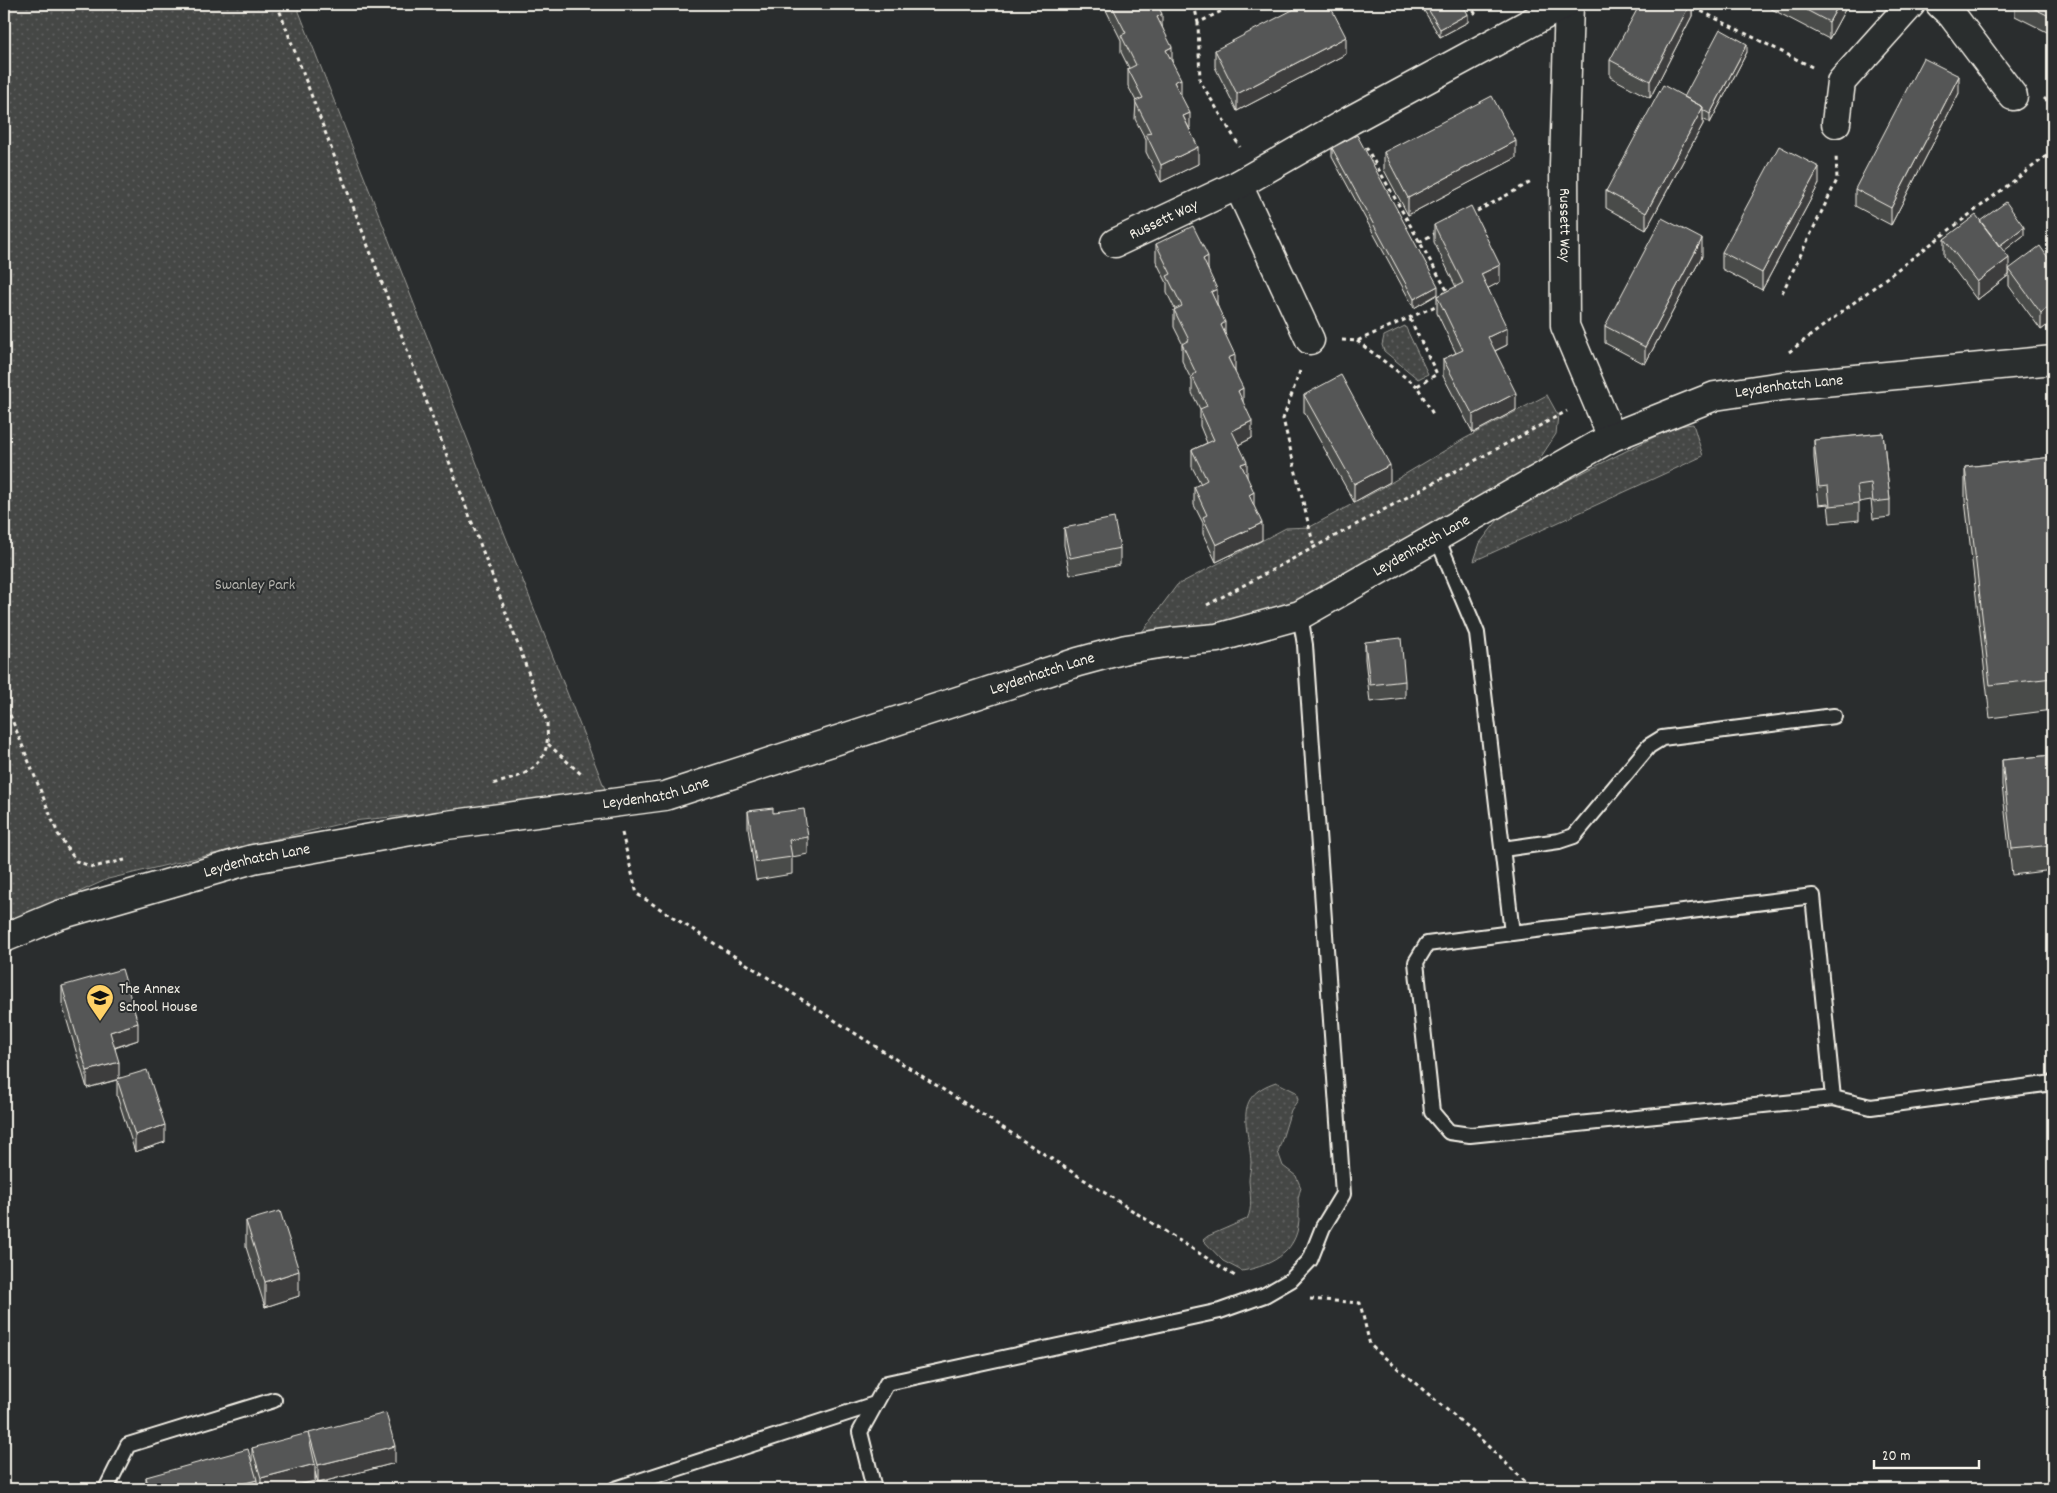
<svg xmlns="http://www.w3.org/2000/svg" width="2057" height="1493" font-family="Dekko,sans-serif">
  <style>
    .green { fill: url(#green-dots); stroke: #9c9c96 }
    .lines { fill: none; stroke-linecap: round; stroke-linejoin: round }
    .service-casing { stroke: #f4f1e8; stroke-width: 18 }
    .minor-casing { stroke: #f4f1e8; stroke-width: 31 }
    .tertiary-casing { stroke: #f4f1e8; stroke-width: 31 }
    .path { stroke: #f4f1e8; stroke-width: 3; stroke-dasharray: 4 4; stroke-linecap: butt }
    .service { stroke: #2a2d2e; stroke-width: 14 }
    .minor { stroke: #2a2d2e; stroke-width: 28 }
    .tertiary { stroke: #2a2d2e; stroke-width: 28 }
    .wall { fill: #494b4a; stroke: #f4f1e8 }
    .shaded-wall { fill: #3c3d3c; stroke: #f4f1e8 }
    .building { fill: #555756; stroke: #f4f1e8 }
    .labels { text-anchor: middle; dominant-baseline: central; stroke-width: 4; stroke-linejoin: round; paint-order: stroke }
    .street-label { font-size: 16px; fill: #f4f1e8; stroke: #2a2d2e }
    .park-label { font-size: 16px; fill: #b6b5af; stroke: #2a2d2e }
    .poi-label { font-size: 16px; fill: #f4f1e8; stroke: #2a2d2e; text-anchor: start }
  </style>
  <defs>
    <pattern id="green-dots" width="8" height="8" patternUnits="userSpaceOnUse" patternTransform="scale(1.25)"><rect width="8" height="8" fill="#444645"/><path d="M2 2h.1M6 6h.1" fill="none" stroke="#606160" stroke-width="1.8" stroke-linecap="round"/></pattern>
  </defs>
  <rect width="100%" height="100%" fill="#2a2d2e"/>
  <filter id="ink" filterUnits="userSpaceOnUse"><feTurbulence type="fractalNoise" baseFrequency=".02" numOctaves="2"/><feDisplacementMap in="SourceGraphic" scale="10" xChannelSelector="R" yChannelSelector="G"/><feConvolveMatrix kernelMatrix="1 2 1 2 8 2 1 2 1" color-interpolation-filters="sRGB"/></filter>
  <g filter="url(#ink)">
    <!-- green -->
    <path class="green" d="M4 4H296L605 789 560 800 352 821 108 879 4 926Z
      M1405 326 1428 374 1418 379 1384 351 1382 345 1384 336Z
      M1547 395 1558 415 1556 434 1535 466 1309 596 1250 617 1136 640 1177 585 1286 528 1310 527 1382 488 1464 439Z
      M1693 424 1703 456 1474 561 1480 543 1504 512 1658 435 1678 426Z
      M1276 1082 1296 1092 1298 1100 1291 1110 1278 1152 1283 1166 1296 1176 1301 1188C1296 1202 1299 1201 1299 1214 1300 1250 1275 1265 1242 1271L1223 1261 1203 1240 1208 1236 1247 1219C1253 1208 1250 1194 1249 1181 1249 1175 1251 1169 1251 1162 1249 1126 1231 1097 1276 1082Z"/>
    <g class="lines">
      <defs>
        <path id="service" d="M1437 538 1477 633 1512 933 1427 944 1416 962 1432 1112 1449 1132 1470 1135 1833 1098 1871 1107 2053 1083
          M1503 849 1559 841 1574 836 1649 746 1662 738 1834 716
          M1512 933 1813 896 1833 1098
          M106 1489 128 1445 274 1400
          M615 1489 875 1404
          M874 1489 860 1432 887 1383 1220 1311 1265 1295 1291 1280 1310 1260 1323 1227 1343 1194 1305 645 1300 615"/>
        <g id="minor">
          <path id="s1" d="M1569 4 1564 165 1565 326 1612 437"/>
          <path d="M1940 4 1952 15 2013 96"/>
          <path d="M1836 123 1841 82 1911 4"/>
          <path d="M1238 185 1310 340"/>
          <path id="s2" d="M1115 243 1238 185 1351 120 1565 4"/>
        </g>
        <g id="tertiary">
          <path id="s3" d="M4 938 59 915 253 859 439 826 665 796 1078 662 1126 649 1172 642 1217 638 1300 615 1612 437 1715 396 1782 386 2053 360"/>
        </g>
      </defs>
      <!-- service casing -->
      <use href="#service" class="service-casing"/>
      <!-- minor casing -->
      <use href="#minor" class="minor-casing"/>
      <!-- tertiary casing -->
      <use href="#tertiary" class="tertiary-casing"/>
      <!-- path -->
      <path class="path" d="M277 4 547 722C547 729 548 736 547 742 544 771 515 779 491 784
        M1194 4 1198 23
        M1235 4 1198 23 1200 81 1240 147
        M1469 4 1477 16
        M1687 4 1814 68
        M2044 98 2053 106
        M1366 147 1449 294
        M1470 215 1533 181
        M1419 242 1436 233
        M1782 293 1837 180 1836 154
        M1410 319 1437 374 1417 386 1434 416
        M1342 340 1357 341 1440 304
        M1357 341 1417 386
        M1789 352 2053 151
        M1300 371 1283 419 1314 547
        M1207 605 1567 411
        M4 700 58 834 76 861 93 867 125 860
        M548 744 582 775
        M622 833 637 894 1238 1278
        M1310 1299 1360 1303 1370 1345 1472 1431 1533 1489"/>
      <!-- service -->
      <use href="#service" class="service"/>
      <!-- minor -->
      <use href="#minor" class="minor"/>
      <!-- tertiary -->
      <use href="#tertiary" class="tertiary"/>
    </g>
    <!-- wall -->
    <path class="wall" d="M1103 4H1157L1162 26 1172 62 1198 164 1161 182 1146 152V140L1135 119 1136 101 1128 86V69L1129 68 1121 52V40Z
      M1420 4H1462L1468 22 1440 37Z
      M1692 4V16L1650 98 1610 77V60Z
      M1762 4H1848L1829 39Z
      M2015 4H2053V35L2015 16Z
      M1215 50 1346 54 1237 111 1215 67Z
      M1747 52 1710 123 1703 119V124L1646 230 1606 208V191L1684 97Z
      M1959 93 1891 225 1855 206V189Z
      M1332 148 1438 294 1414 308 1332 157Z
      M1384 152 1516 158 1408 215 1384 170Z
      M1819 184 1762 290 1722 269V252Z
      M1980 221 2024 235 2003 251 2009 275 1977 300 1944 256V239Z
      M1434 225 1500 282 1488 288 1507 345 1495 351 1516 410 1473 433 1443 376V359L1456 353 1437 313V296L1456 287 1434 242Z
      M1156 244 1208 269 1252 438 1238 445 1262 540 1216 562 1203 534V523L1194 505V487L1201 484 1192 467V450L1207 443 1200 426V409L1192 393V381L1182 361V343L1174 327V310L1175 309 1167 293V283L1156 261Z
      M1702 256 1645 364 1605 343V326Z
      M2053 265V321L2041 330 2009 286V269Z
      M1304 395 1390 482 1354 502 1304 412Z
      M1883 433 1890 500V517L1873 519 1871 500 1859 502V520L1830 523 1828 504 1819 505 1814 458V440Z
      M2053 457V710L1990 718 1965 500V467Z
      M1064 528 1120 548V565L1070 575 1064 545Z
      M1365 642 1405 681V698L1370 702 1365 659Z
      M2053 755V870L2012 875 2002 785V760Z
      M748 811 773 813 808 837V854L792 857V874L756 880 748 828Z
      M62 986 138 1040 115 1048 119 1079 165 1142 135 1152 117 1096V1080L87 1088 62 1004Z
      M246 1221 299 1296 265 1307 246 1247Z
      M309 1433 395 1463 318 1483 315 1472V1481L282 1489H259L257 1483V1489H146V1477L252 1461V1448L309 1439Z"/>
    <!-- shaded-wall -->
    <path class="shaded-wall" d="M1690 4H1692V16L1650 98V81Z
      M1839 4H1848L1829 39V22Z
      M1162 14V31L1157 17Z
      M1468 14V22L1440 37V29Z
      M1346 37V54L1237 111V94Z
      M1747 44V52L1710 123V114Z
      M1172 47V64L1166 50Z
      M1959 76V93L1891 225V208Z
      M1181 79V96L1174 82Z
      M1703 107V124L1646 230V213Z
      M1190 113V130L1183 116Z
      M1516 141V158L1408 215V198Z
      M1198 147V164L1161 182V165Z
      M1819 167V184L1762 290V273Z
      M2024 227V235L1999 255V246Z
      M1702 239V256L1645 364V347Z
      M1208 256V273L1203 259Z
      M2009 258V275L1977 300V282Z
      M1500 265V282L1481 292V274Z
      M1438 286V294L1414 308V299Z
      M1217 289V306L1211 292Z
      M2053 303V321L2041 330V313Z
      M1225 322V340L1221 325Z
      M1507 328V345L1488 354V337Z
      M1235 355V372L1228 358Z
      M1243 388V405L1238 391Z
      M1516 393V410L1473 433V415Z
      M1252 421V438L1232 448V431Z
      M1247 462V479L1241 464Z
      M1390 465V482L1354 502V484Z
      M1254 492V509L1249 495Z
      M1262 523V540L1216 562V545Z
      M138 1023V1040L110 1049V1032Z
      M119 1062V1079L87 1088V1071Z
      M165 1125V1142L135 1152V1135Z
      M299 1271V1296L265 1307V1282Z
      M395 1446V1463L318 1483V1465Z
      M315 1464V1481L282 1489H261V1478Z
      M257 1480V1489H222Z"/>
    <!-- building -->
    <path class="building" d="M1111 4H1157L1162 14 1157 17 1172 47 1166 50 1181 79 1174 82 1190 113 1183 116 1198 147 1161 165 1146 134 1151 133 1135 101 1143 98 1128 69 1136 65 1121 35 1126 33Z
      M1304 4H1329L1346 37 1237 94 1215 50Z
      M1425 4H1462L1468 14 1440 29Z
      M1640 4H1690L1650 81 1610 60Z
      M1795 4H1839L1829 22Z
      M2025 4H2053V18Z
      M1720 29 1747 44 1710 114 1703 110V107L1684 97Z
      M1923 58 1959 76 1891 208 1855 189Z
      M1663 85 1703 107 1646 213 1606 191Z
      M1492 96 1516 141 1408 198 1384 152Z
      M1357 135 1438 286 1414 299 1332 148Z
      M1779 146 1819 167 1762 273 1722 252Z
      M2006 202 2024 227 1999 246 1980 221Z
      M1471 206 1500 265 1481 274 1507 328 1488 337 1516 393 1473 415 1443 359 1463 350 1437 296 1463 283 1434 225Z
      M1976 215 2009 258 1977 282 1944 239Z
      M1662 218 1702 239 1645 347 1605 326Z
      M1193 226 1208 256 1203 259 1217 289 1211 292 1225 322 1221 325 1235 355 1228 358 1243 388 1238 391 1252 421 1232 431 1247 462 1241 464 1254 492 1249 495 1262 523 1216 545 1203 517 1207 515 1194 487 1207 480 1192 450 1214 440 1200 409 1207 406 1192 376 1196 373 1182 344 1189 340 1174 310 1182 306 1167 276 1171 274 1156 244Z
      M2040 246 2053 265V303L2041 313 2009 269Z
      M1341 375 1390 465 1354 484 1304 395Z
      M1883 433 1890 500 1873 502 1871 483 1857 485 1859 503 1830 506 1828 486 1819 487 1814 440Z
      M2053 457V678L1990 685 1965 467Z
      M1114 518 1120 548 1070 558 1064 528Z
      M1401 638 1405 681 1370 685 1365 642Z
      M2053 755V845L2012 849 2002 760Z
      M773 808V813L804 809 808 837 789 840 792 857 756 862 748 811Z
      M122 969 138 1023 110 1032 119 1062 87 1071 62 986Z
      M147 1070 165 1125 135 1135 117 1079Z
      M280 1211 299 1271 265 1282 246 1221Z
      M386 1413 395 1446 318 1465 309 1433Z
      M308 1433 315 1464 261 1478 252 1448Z
      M248 1449 257 1480 222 1489H149L146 1477Z"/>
  </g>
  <!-- icons -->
  <defs>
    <symbol id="school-pin" viewBox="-11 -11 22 30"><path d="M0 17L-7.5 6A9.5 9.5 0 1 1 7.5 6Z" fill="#ffd166" stroke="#2a2d2e"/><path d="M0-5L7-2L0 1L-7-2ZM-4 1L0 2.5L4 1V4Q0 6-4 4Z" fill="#111"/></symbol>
  </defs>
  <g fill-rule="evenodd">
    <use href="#school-pin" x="84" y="982" width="32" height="43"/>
  </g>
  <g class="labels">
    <!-- street labels -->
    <g class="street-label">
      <text stroke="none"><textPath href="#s2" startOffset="54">Russett Way</textPath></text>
      <text stroke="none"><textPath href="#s1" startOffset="221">Russett Way</textPath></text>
      <text stroke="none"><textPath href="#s3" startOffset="1885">Leydenhatch Lane</textPath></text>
      <text stroke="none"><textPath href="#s3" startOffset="1480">Leydenhatch Lane</textPath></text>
      <text stroke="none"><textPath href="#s3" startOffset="1075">Leydenhatch Lane</textPath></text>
      <text stroke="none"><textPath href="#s3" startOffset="670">Leydenhatch Lane</textPath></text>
      <text stroke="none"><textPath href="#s3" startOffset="265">Leydenhatch Lane</textPath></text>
    </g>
    <!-- park labels -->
    <g class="park-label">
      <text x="255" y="585">Swanley Park</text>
    </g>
    <!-- poi labels -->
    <g class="poi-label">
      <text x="119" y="989">The Annex<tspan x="119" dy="18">School House</tspan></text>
    </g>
  </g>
  <!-- margin -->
  <rect width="2057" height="1493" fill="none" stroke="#2a2d2e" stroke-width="20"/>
  <rect x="10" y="10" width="2037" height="1473" fill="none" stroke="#f4f1e8" stroke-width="2" filter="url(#ink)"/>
  <!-- scale -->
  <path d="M1874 1460v8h105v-8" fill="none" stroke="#f4f1e8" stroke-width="2.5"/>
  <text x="1882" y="1460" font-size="15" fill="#f4f1e8" stroke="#2a2d2e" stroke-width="4" paint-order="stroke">20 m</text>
</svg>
